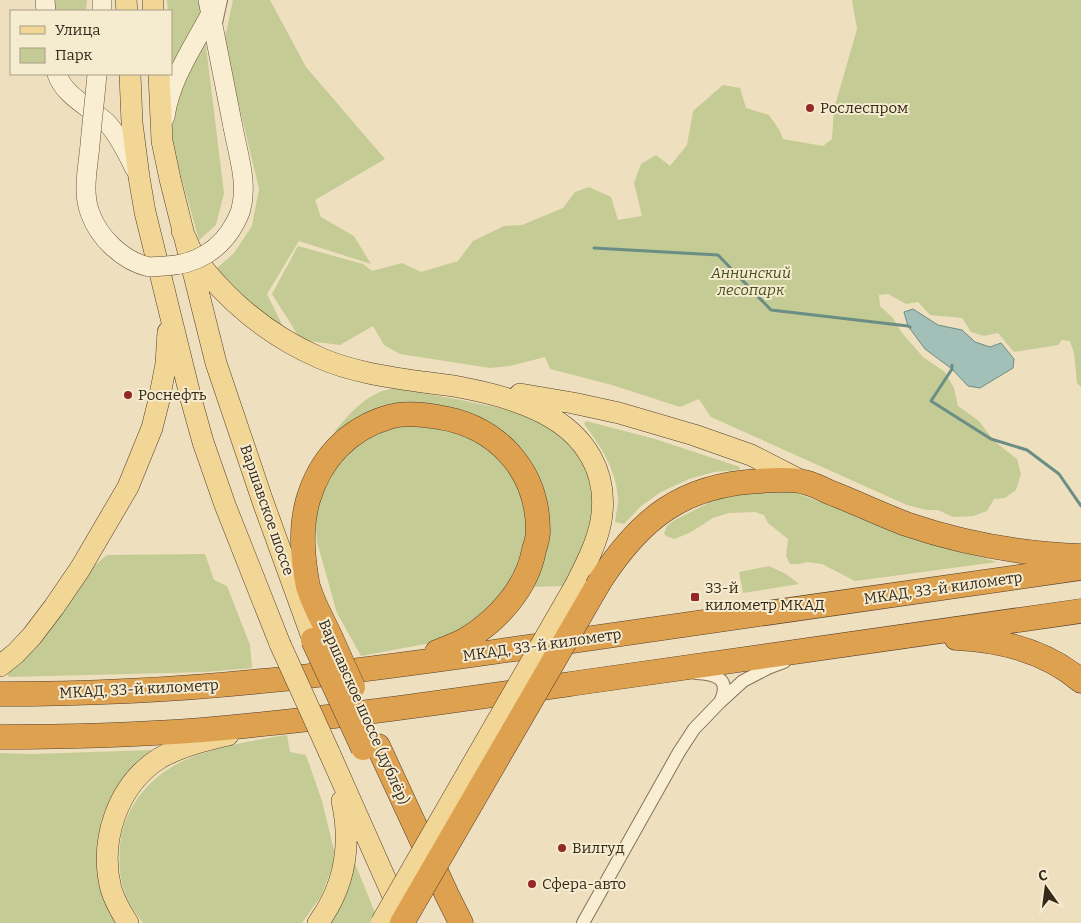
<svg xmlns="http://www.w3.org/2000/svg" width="1081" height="923" font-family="Bitter,serif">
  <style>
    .green { fill: #c4cb94 }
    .water { fill: #a2c0b7; stroke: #6a8d85 }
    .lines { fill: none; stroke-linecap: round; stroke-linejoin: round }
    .stream { stroke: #6a8d85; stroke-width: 3 }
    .street-casing { stroke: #867158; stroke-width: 14 }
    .secondary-casing { stroke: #68523b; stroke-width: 20 }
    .primary-casing { stroke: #543f2c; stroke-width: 22 }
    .highway-casing { stroke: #543f2c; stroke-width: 25 }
    .street { stroke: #f9eed2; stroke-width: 12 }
    .secondary { stroke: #f9eed2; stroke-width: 19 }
    .primary { stroke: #f2d696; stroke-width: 21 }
    .highway { stroke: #dea14f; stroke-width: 24 }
    .secondary-bridge-casing { stroke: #68523b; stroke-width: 20; stroke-linecap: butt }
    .primary-bridge-casing { stroke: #543f2c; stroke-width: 22; stroke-linecap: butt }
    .highway-bridge-casing { stroke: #543f2c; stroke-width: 25; stroke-linecap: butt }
    .secondary-bridge { stroke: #f9eed2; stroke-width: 19 }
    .primary-bridge { stroke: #f2d696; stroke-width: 21 }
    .highway-bridge { stroke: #dea14f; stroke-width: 24 }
    .poi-dot { fill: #952828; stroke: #f5ebcf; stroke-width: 2 }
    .labels { text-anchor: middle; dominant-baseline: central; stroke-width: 4; stroke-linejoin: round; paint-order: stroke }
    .poi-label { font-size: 15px; fill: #36291c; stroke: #f5ebcf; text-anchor: start }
    .park-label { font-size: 15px; font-style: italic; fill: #465223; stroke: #f5ebcf }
    .street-label { font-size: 15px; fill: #36291c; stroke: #f5ebcf }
  </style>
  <rect width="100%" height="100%" fill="#eee0bf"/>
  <!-- green -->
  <path class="green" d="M50 0H87L86 11H51Z
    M167 0H203L206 12 178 64 171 62V11H168Z
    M233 0H270L306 67 385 159 315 200 321 217 354 236 371 264 299 241 267 294 287 335 241 298 216 269 234 253 252 226 259 189 224 42Z
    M852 0H1081V387L1077 383 1074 353 1070 341 1062 340 1058 345 1014 352 998 333 984 336 971 332 962 318 930 315 918 302 906 304 888 294 879 295 880 306 893 318 902 333 923 357 945 372 954 388 958 406 979 421 994 441 1017 459 1021 474 1016 490 1005 498 994 499 987 511 973 516 953 517 938 510H927L907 505 711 417 699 399 680 407 612 385 550 369 545 357 510 366 490 368 400 354 384 345 373 326 340 345 301 340 272 294 298 246 363 264 372 271 402 263 421 272 458 261 473 241 504 226 522 225 563 208 575 192 589 187 611 197 618 220 642 216 634 183 641 164 656 155 670 166 687 145 693 111 723 85 740 88 746 108 769 115 780 131 783 139 823 146 832 139 834 109 857 29Z
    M205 38 224 193 216 225 199 240 173 148 172 107Z
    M393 388 456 399 509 410 539 420 562 435 588 469 594 504 587 536 564 586 531 587 544 500 441 408 339 434 335 431C346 418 358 403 374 395 380 391 387 390 393 388Z
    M586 421 655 439 740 467 739 470 714 472 689 479 661 492 641 506 624 524 615 522C616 515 617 509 618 502 618 473 601 446 584 424Z
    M392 424 445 426 489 447 520 481 529 529 516 576 482 618 436 642 361 656 337 613 317 542 315 511 320 489 349 447Z
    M790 491 949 548 997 562 855 581 822 564 807 562 799 564H790L786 556 788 539 768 523 764 515 755 512 729 513 713 518 691 532 675 539 668 537 664 534 667 526 673 521 714 500 750 492Z
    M205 554 214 580 227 586 250 645 252 668 206 672 9 677 6 671 89 570 107 555Z
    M769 566 786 574 799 584 743 593 739 572Z
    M287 735 290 752 306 755 322 801 334 850 333 865 321 896 302 923H143C122 894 118 881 120 845 123 808 150 776 183 761 213 747 255 740 287 735Z
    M155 750 133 768 118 786 108 805 101 826 102 892 109 913 116 923H0V753L31 754Z
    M354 861 376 915 371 923H328Z"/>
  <!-- water -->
  <path class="water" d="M913 309 938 325 962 330 975 342 990 347 1001 343 1014 359 1013 368 980 388 968 386 952 369 925 349 908 326 904 312Z"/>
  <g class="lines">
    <!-- stream -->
    <path class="stream" d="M594 248 718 255 771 310 908 326 910 327
      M952 365V369L931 401 991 439 1027 450 1059 474 1081 506"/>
    <defs>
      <path id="street" d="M216 23 221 0
        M696 673C717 674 731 679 720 702
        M583 923 679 752 694 729 720 702 743 681 768 668 784 662"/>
      <path id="secondary" d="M45 0 46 11
        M208 0 233 127
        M102 11V0
        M57 74C64 96 90 107 107 123 118 134 128 155 135 169
        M165 117C170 80 193 47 210 15"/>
      <path id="primary" d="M126 0 127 11
        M153 0V11
        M130 74 132 123 139 177 145 212 191 399 203 442 225 505 280 644
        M159 74 162 141 170 179 216 363 263 502 313 640
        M182 231C187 239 190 250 195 258 199 263 203 268 207 273 238 310 276 339 320 358 352 372 389 377 423 382 437 384 451 385 464 388 490 393 520 401 543 413 586 435 609 473 601 521 597 543 586 564 576 584
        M520 394 573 403 619 413 694 435 751 455 802 481
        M0 666 16 653 32 636 54 607 80 569 128 487 152 428 159 400 166 364 168 332
        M329 752 401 914
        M128 923C121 912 115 902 111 889 99 841 117 785 160 758 181 746 205 740 228 735
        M318 923C345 886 352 846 342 801"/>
      <path id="highway" d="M600 581C640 519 682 485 759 481 770 480 795 479 804 482 813 484 821 488 829 492 855 502 880 514 906 524 962 543 1022 554 1081 556
        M331 638C324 622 314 606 309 589 307 585 307 579 306 575 302 550 301 524 308 500 320 459 348 429 389 417 405 412 422 414 438 417 497 426 538 470 538 531 538 537 536 544 534 550 527 588 498 620 465 640 456 645 446 648 437 652
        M956 638C1001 640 1046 651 1081 681
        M0 694C88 694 175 690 262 681 366 671 469 655 572 641 741 616 911 592 1081 568
        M0 737C68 737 135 735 202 730 328 719 452 701 577 683 745 659 913 635 1081 611
        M378 746 447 895 461 923"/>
    </defs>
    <!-- street casing -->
    <use href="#street" class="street-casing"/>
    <!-- secondary casing -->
    <use href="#secondary" class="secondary-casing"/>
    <!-- primary casing -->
    <use href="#primary" class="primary-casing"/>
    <!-- highway casing -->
    <use href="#highway" class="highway-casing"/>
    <!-- street -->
    <use href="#street" class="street"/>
    <!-- secondary -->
    <use href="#secondary" class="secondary"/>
    <!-- primary -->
    <use href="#primary" class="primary"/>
    <!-- highway -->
    <use href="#highway" class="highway"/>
    <defs>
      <path id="secondary-bridge" d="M97 74C95 98 92 121 90 145 88 167 82 192 90 213 99 238 123 261 149 267 154 267 160 266 165 266 195 265 221 250 235 223 237 219 240 214 241 209 248 183 238 154 233 127"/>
      <path id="primary-bridge" d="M280 644 329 752
        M381 923 576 584"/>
      <path id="highway-bridge" d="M331 638 353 687
        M313 640 363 748
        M402 923 600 581"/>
    </defs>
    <!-- secondary-bridge casing -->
    <use href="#secondary-bridge" class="secondary-bridge-casing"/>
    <!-- primary-bridge casing -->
    <use href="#primary-bridge" class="primary-bridge-casing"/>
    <!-- highway-bridge casing -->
    <use href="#highway-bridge" class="highway-bridge-casing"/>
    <!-- secondary-bridge -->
    <use href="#secondary-bridge" class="secondary-bridge"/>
    <!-- primary-bridge -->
    <use href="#primary-bridge" class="primary-bridge"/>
    <!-- highway-bridge -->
    <use href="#highway-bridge" class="highway-bridge"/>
  </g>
  <!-- markers -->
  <g class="poi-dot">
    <circle cx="810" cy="108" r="5"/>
    <circle cx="128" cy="395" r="5"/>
    <rect x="690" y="592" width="10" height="10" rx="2.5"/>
    <circle cx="562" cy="848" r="5"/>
    <circle cx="532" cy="884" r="5"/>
  </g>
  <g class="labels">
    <!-- poi labels -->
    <g class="poi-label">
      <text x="820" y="108">Рослеспром</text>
      <text x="138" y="395">Роснефть</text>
      <text x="705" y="588">33-й<tspan x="705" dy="17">километр МКАД</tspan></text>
      <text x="572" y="848">Вилгуд</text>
      <text x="542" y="884">Сфера-авто</text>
    </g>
    <!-- park labels -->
    <g class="park-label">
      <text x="751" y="273">Аннинский<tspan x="751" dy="17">лесопарк</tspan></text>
    </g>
    <!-- street labels -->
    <g class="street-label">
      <text transform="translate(267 510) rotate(71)">Варшавское шоссе</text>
      <text transform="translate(943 588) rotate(-8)">МКАД, 33-й километр</text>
      <text transform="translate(542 645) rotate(-8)">МКАД, 33-й километр</text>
      <text transform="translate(139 689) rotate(-3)">МКАД, 33-й километр</text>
      <text transform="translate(364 712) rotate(66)">Варшавское шоссе (дублёр)</text>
    </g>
  </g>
  <!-- legend -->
  <rect x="10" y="10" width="162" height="65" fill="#f5ebcf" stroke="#a99d87"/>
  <rect x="20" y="26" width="25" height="8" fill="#f2d696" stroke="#a99d87"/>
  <text x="55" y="35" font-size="15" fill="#36291c">Улица</text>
  <rect x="20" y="48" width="25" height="15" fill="#c4cb94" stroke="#a99d87"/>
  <text x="55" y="60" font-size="15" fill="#36291c">Парк</text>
  <!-- north arrow -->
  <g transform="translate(1046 888) rotate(346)" stroke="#f5ebcf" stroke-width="4" paint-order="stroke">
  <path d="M0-4L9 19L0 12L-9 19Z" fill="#36291c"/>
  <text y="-8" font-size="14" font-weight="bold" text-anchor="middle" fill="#36291c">С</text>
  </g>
</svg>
